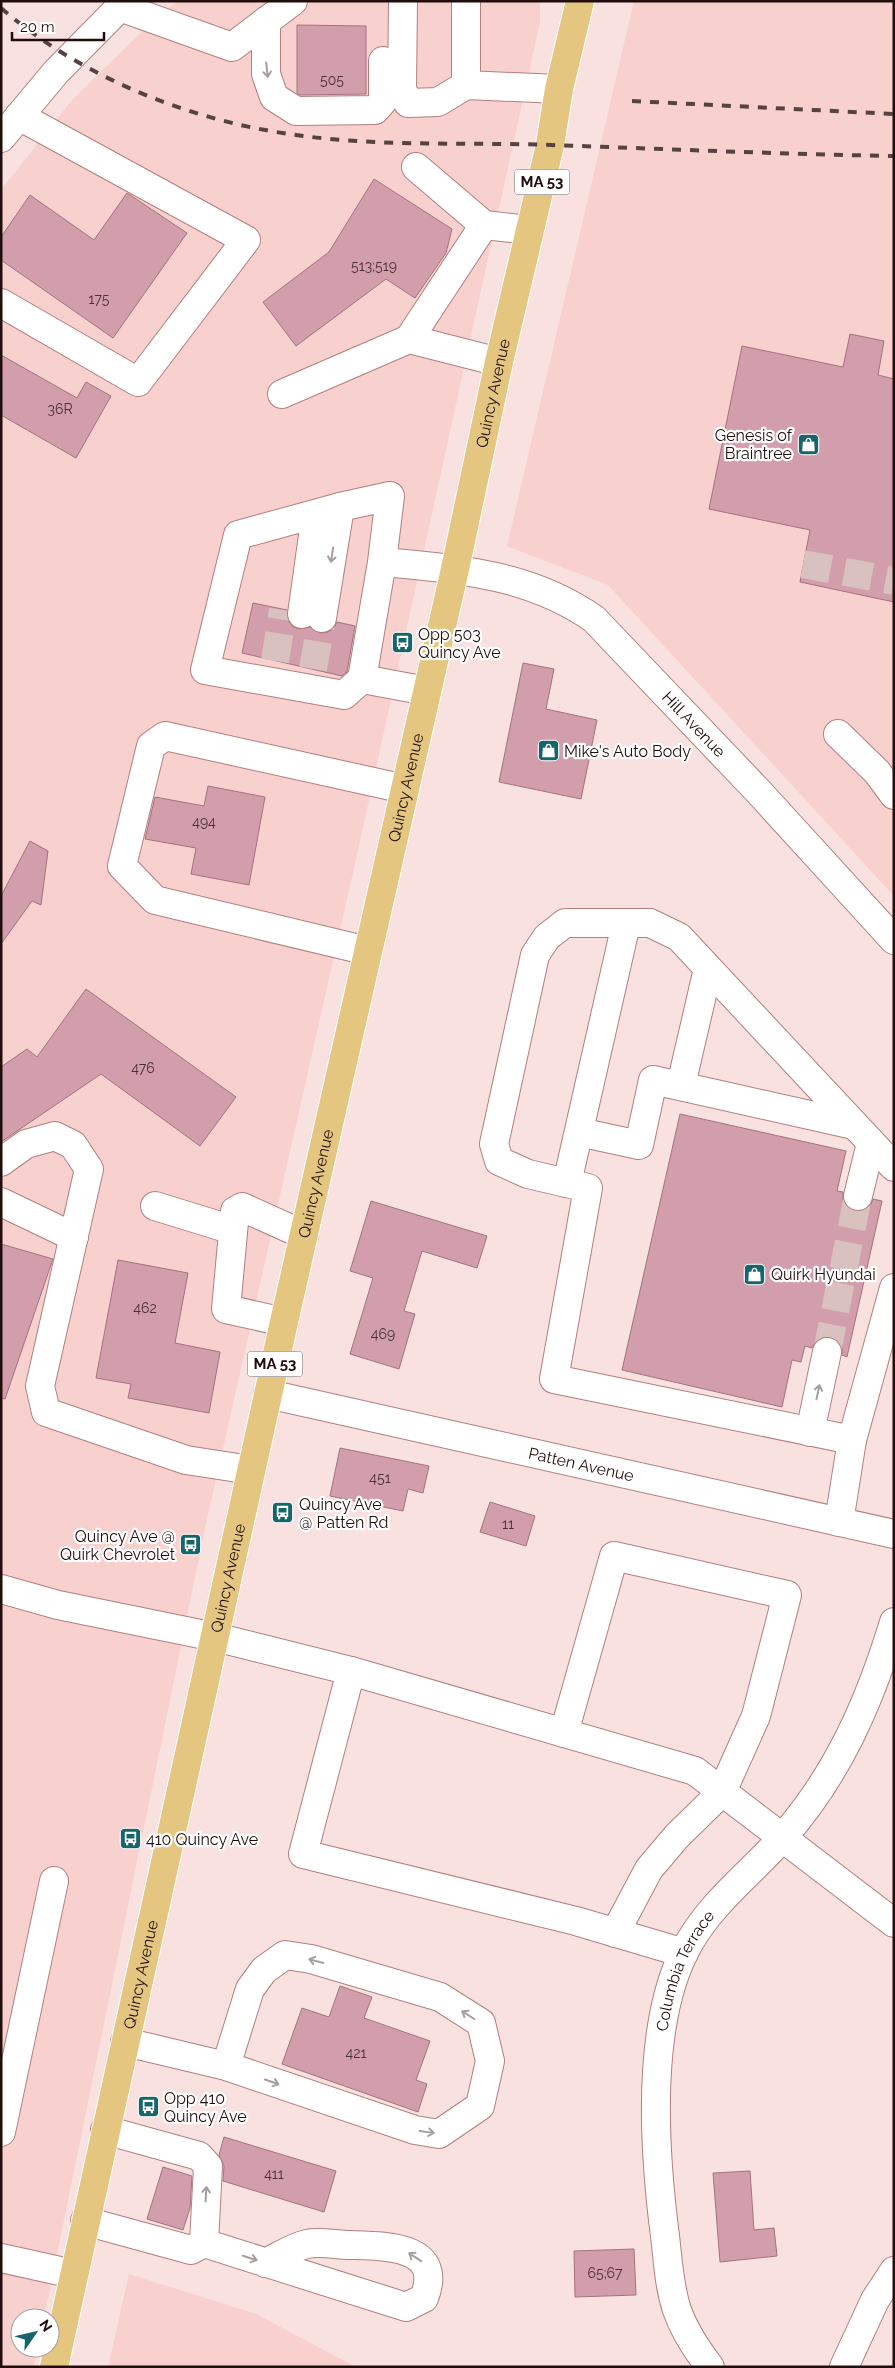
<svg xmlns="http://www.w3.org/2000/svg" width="895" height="2368" font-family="Raleway,sans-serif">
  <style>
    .built { fill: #f8d0ce }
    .building { fill: #d29eab; stroke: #a4727f }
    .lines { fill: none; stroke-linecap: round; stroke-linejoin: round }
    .minor-tunnel { stroke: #d8c1bf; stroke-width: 28; stroke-dasharray: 28 14; stroke-linecap: butt }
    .minor-casing { stroke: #b37f7d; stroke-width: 30 }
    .major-casing { stroke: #fff; stroke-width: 30 }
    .minor { stroke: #fff; stroke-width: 28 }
    .major { stroke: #e5c680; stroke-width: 28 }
    .rail { stroke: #564241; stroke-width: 4; stroke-dasharray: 9 9; stroke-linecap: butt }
    .oneway { stroke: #a69e9e }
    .labels { text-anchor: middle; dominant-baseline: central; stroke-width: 4.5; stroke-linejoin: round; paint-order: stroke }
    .number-label { font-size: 14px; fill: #4c3134 }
    .shield { fill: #fff; stroke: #635655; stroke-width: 1 }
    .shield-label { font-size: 15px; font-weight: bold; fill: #200d0c }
    .street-label { font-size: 16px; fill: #200d0c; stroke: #fff }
    .poi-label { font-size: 16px; fill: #200d0c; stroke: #fff; text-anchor: start }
  </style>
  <rect width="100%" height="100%" fill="#f8e1df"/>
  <!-- built -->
  <path class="built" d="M178 1H540V22L356 859 205 1528 44 2318H20V2348H38L34 2367H1V190L72 100 162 12Z
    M634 1H894V896L608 585 507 546Z
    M129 2274 256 2314 356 2367H108Z"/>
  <!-- building -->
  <path class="building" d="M297 25 366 26V94L300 95 297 93Z
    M374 179 452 229 446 253 415 298 386 279 296 346 263 302 329 252Z
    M127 193 187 233 113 338 1 260V237L30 195 94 240Z
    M850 334 884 341 878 375 894 379V602L800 582 810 530 709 509 742 346 843 367Z
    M1 355 77 398 86 382 111 396 76 458 1 415Z
    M253 603 287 610 288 620 292 626 299 629 310 627 320 633 328 632 334 628 337 622 355 626 347 672 342 676 242 653Z
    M523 663 554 669 546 709 597 720 581 799 499 782Z
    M208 786 265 797 249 885 191 874 196 848 145 839 155 797 204 806Z
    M30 841 48 851 41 905 32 901 1 944V896Z
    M86 989 236 1097 200 1146 101 1074 1 1142V1067L27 1049 37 1057Z
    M680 1114 846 1151 837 1191 843 1192V1200L847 1207 854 1211H862L870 1206 873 1199 882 1201 847 1357 842 1355V1347L838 1341 831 1337H822L816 1341 812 1348 805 1346 801 1362 792 1360 782 1407 622 1370Z
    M371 1201 487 1236 477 1268 422 1251 404 1311 415 1314 399 1369 350 1354 373 1278 350 1271Z
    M1 1244 53 1259 5 1399 1 1398Z
    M118 1260 188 1273 175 1343 220 1352 209 1413 128 1398 131 1384 96 1378Z
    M340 1448 429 1466 423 1493 408 1489 403 1511 330 1496Z
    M490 1502 535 1516 526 1546 480 1532Z
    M340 1986 372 1997 364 2018 430 2041 416 2080 427 2084 418 2112 282 2064 302 2008 329 2017Z
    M224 2137 336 2171 324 2212 223 2181 224 2166 219 2155Z
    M163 2167 192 2176 190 2208 183 2230 147 2219Z
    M750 2171 754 2230 774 2228 777 2256 720 2262 713 2173Z
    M634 2249 636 2295 575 2297 574 2251Z"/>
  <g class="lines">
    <!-- minor-tunnel -->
    <path class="minor-tunnel" d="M803 564 894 581
      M275 661 283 610
      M313 669 322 618
      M827 1352 858 1196"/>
    <defs>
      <g id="minor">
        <path d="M403 1 402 89 408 103 438 102 466 85"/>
        <path d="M466 1V85L559 89"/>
        <path d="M120 7 232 47 293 1"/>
        <path d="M266 21V74L274 97 296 111 375 110 383 101V61"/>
        <path d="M1 138 56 72 126 1"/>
        <path d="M484 225 530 230"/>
        <path d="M1 303 138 382 246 240 19 116"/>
        <path d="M409 339 484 225 416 167"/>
        <path d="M282 394 409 339 499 362"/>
        <path id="s1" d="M382 562 362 679 344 695 205 670 238 535 340 507 390 496 382 562C458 569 530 574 594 619L758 791 894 940"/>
        <path d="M302 614 316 514"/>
        <path d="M322 618 340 507"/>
        <path d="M362 679 427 691"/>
        <path d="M838 734 877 772 894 795"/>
        <path d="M368 951 155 900 122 866 151 746 165 736 405 789"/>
        <path d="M681 1085 708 969"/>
        <path d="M579 1132 639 1145 653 1080 854 1125"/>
        <path d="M1 1162 26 1144 55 1136 73 1145 89 1169 40 1386 46 1412 186 1460 251 1470"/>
        <path d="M567 1183 626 924"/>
        <path d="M858 1196 871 1143"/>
        <path d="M1 1202 74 1237"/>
        <path d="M155 1206 233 1230"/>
        <path d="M284 1322 226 1309 235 1211 242 1207 304 1235"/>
        <path id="s2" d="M268 1394 894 1534"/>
        <path d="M810 1432 827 1352"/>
        <path d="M852 1440 554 1379 588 1188 528 1174 499 1161 494 1144 535 955 547 937 565 923H650L679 937 894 1167"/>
        <path d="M839 1522 852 1440 894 1288"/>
        <path d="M1 1589 58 1605 215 1637 351 1671 695 1771 894 1923"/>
        <path d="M351 1671 303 1854 576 1921 684 1953"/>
        <path d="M564 1733 614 1556 787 1595 756 1716 722 1792 677 1836 649 1869 615 1933"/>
        <path d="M125 2042 226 2066 415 2130 439 2134 480 2106 490 2061 481 2023 440 1997 311 1959 285 1955 264 1970 250 1989 226 2066"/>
        <path d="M105 2130 199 2156 208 2166 204 2243"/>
        <path d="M1 2132 54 1881"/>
        <path d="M85 2221 191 2250 204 2243 406 2307 424 2298C445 2245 385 2246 350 2245 337 2245 320 2241 307 2244 293 2247 278 2257 265 2263"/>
        <path d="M1 2258 73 2274"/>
        <path id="s3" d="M710 2367C697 2350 684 2330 677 2310 669 2286 668 2261 665 2236 654 2151 645 2020 689 1943 713 1901 751 1873 782 1838 838 1775 870 1701 894 1622"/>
        <path d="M844 2367 875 2300 894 2271"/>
      </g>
      <g id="major">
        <path id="s4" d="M54 2367 284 1322 455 569 499 362 550 145 559 89 580 1"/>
      </g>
    </defs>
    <!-- minor casing -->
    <use href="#minor" class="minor-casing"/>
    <!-- major casing -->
    <use href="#major" class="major-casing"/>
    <!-- minor -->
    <use href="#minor" class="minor"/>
    <!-- major -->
    <use href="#major" class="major"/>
    <!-- rail -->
    <path class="rail" d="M1 8C82 78 191 121 296 135 380 147 466 142 551 145 665 149 779 154 894 156
      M632 101 894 114"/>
  </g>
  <!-- one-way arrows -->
  <defs><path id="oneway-shaft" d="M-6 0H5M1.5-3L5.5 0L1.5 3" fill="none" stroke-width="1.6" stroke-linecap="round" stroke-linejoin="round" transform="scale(1.25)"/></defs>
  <g class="oneway">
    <use href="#oneway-shaft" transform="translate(267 70) rotate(84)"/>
    <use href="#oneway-shaft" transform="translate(332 555) rotate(99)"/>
    <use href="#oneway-shaft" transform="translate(818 1392) rotate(-78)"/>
    <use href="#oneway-shaft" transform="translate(316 1961) rotate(-165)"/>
    <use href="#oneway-shaft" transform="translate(468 2015) rotate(-148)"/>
    <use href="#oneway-shaft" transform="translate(272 2082) rotate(19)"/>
    <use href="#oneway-shaft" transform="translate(427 2132) rotate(8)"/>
    <use href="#oneway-shaft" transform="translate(206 2194) rotate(-87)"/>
    <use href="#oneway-shaft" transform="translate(415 2257) rotate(-147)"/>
    <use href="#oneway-shaft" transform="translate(250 2258) rotate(18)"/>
  </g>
  <!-- icons -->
  <defs>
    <symbol id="shop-square" viewBox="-11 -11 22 22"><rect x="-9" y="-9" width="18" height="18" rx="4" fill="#16656a" stroke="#fff"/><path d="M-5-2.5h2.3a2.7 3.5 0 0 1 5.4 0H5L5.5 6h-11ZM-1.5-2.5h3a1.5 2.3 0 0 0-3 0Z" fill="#fff"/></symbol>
    <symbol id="bus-square" viewBox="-11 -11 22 22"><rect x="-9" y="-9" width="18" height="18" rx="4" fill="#16656a" stroke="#fff"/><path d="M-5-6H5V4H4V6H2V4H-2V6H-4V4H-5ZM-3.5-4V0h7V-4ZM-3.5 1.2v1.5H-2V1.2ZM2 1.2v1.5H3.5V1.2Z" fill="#fff"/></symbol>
  </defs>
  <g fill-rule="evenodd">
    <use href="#shop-square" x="796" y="432" width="25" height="25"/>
    <use href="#bus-square" x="390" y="630" width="25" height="25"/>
    <use href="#shop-square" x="536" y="738" width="25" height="25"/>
    <use href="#shop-square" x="742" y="1262" width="25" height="25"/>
    <use href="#bus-square" x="270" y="1500" width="25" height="25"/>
    <use href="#bus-square" x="178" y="1532" width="25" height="25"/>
    <use href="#bus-square" x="118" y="1826" width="25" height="25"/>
    <use href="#bus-square" x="136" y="2094" width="25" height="25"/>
  </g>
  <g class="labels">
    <!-- number labels -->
    <g class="number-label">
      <text x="332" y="80">505</text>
      <text x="374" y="266">513;519</text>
      <text x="99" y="299">175</text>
      <text x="60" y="409">36R</text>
      <text x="204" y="822">494</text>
      <text x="143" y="1068">476</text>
      <text x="145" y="1308">462</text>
      <text x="383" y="1334">469</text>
      <text x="380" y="1478">451</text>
      <text x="508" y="1524">11</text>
      <text x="356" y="2053">421</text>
      <text x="274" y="2174">411</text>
      <text x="605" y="2273">65;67</text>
    </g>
    <!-- shield labels -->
    <g class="shield">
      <rect x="514.5" y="169.5" width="55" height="25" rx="4"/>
      <rect x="247.5" y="1351.5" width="55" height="25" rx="4"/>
    </g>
    <g class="shield-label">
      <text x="542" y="182">MA 53</text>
      <text x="275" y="1364">MA 53</text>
    </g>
    <!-- street labels -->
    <g class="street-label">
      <text stroke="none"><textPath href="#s4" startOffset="2022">Quincy Avenue</textPath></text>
      <text stroke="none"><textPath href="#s1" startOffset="1014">Hill Avenue</textPath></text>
      <text stroke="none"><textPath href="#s4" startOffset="1618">Quincy Avenue</textPath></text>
      <text stroke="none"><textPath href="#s4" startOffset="1212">Quincy Avenue</textPath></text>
      <text stroke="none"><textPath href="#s2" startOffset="321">Patten Avenue</textPath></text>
      <text stroke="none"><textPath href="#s4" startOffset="808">Quincy Avenue</textPath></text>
      <text stroke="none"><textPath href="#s3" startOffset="412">Columbia Terrace</textPath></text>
      <text stroke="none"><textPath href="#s4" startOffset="402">Quincy Avenue</textPath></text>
    </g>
    <!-- poi labels -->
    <g class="poi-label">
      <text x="792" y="435" text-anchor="end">Genesis of<tspan x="792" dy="18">Braintree</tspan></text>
      <text x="418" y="634">Opp 503<tspan x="418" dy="18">Quincy Ave</tspan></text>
      <text x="564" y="751">Mike's Auto Body</text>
      <text x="771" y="1274">Quirk Hyundai</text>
      <text x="299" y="1504">Quincy Ave<tspan x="299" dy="18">@ Patten Rd</tspan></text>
      <text x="175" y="1536" text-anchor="end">Quincy Ave @<tspan x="175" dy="18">Quirk Chevrolet</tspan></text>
      <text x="146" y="1839">410 Quincy Ave</text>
      <text x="164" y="2098">Opp 410<tspan x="164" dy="18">Quincy Ave</tspan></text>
    </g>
  </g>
  <!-- border -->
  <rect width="895" height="2368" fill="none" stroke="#200d0c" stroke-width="5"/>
  <!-- north arrow -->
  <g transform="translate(35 2333) rotate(56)"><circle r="24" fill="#ffffff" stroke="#a69e9e"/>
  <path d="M0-4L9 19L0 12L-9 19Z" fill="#16656a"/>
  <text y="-8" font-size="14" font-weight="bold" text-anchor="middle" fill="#200d0c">N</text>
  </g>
  <!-- scale -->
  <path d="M12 32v8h92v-8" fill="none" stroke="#200d0c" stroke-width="2.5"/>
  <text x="20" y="32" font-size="15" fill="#200d0c" stroke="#ffffff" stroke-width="4" paint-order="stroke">20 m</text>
</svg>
